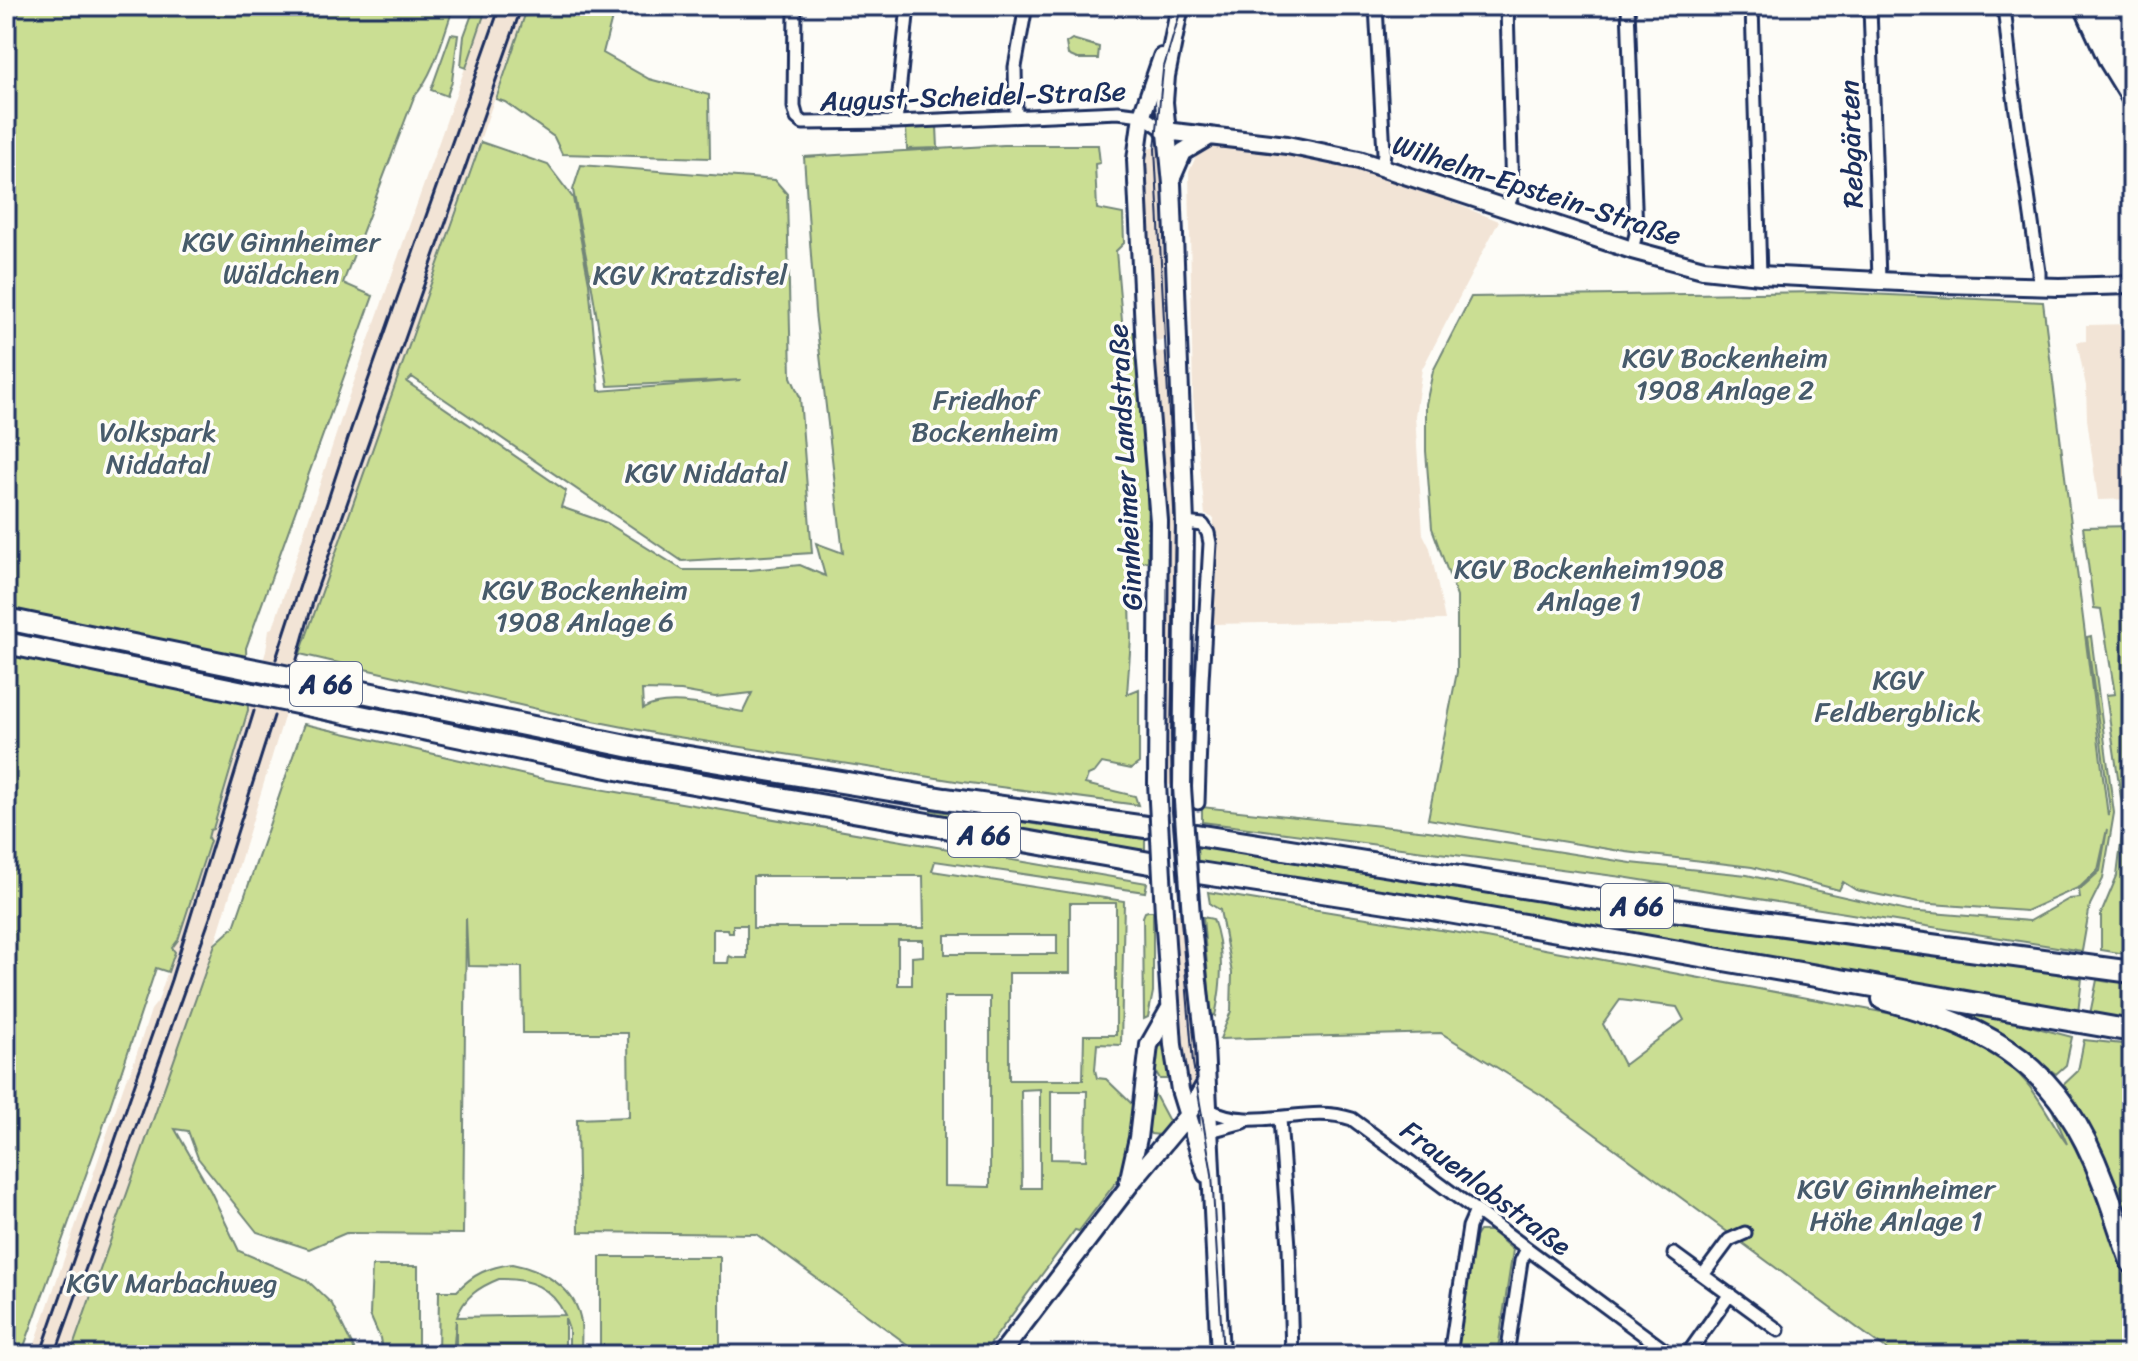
<svg xmlns="http://www.w3.org/2000/svg" width="2138" height="1361" font-family="Sriracha,sans-serif">
  <style>
    .built { fill: #f2e4d6 }
    .green { fill: #cade93; stroke: #728678; stroke-width: 2; fill-rule: evenodd }
    .lines { fill: none; stroke-linecap: round; stroke-linejoin: round }
    .highway-tunnel { stroke: #d0d3d8; stroke-width: 20; stroke-dasharray: 20 10; stroke-linecap: butt }
    .street-casing { stroke: #1b2f5e; stroke-width: 17 }
    .secondary-casing { stroke: #1b2f5e; stroke-width: 22 }
    .highway-casing { stroke: #1b2f5e; stroke-width: 26 }
    .street { stroke: #fdfcf7; stroke-width: 11 }
    .secondary { stroke: #fdfcf7; stroke-width: 16 }
    .highway { stroke: #fdfcf7; stroke-width: 20 }
    .tram { stroke: #1b2f5e; stroke-width: 2 }
    .rail { stroke: #1b2f5e; stroke-width: 3 }
    .secondary-bridge-casing { stroke: #1b2f5e; stroke-width: 22; stroke-linecap: butt }
    .highway-bridge-casing { stroke: #1b2f5e; stroke-width: 26; stroke-linecap: butt }
    .secondary-bridge { stroke: #fdfcf7; stroke-width: 16 }
    .highway-bridge { stroke: #fdfcf7; stroke-width: 20 }
    .labels { text-anchor: middle; dominant-baseline: central; stroke-width: 7; stroke-linejoin: round; paint-order: stroke }
    .shield { fill: #fdfcf7; stroke: #5f6c8c; stroke-width: 2 }
    .shield-label { font-size: 26px; font-weight: bold; fill: #1b2f5e }
    .street-label { font-size: 28px; fill: #1b2f5e; stroke: #fdfcf7 }
    .park-label { font-size: 28px; fill: #475b6b; stroke: #fdfcf7 }
  </style>
  <rect width="100%" height="100%" fill="#fdfcf7"/>
  <filter id="ink" filterUnits="userSpaceOnUse"><feTurbulence type="fractalNoise" baseFrequency=".0125" numOctaves="2"/><feDisplacementMap in="SourceGraphic" scale="16" xChannelSelector="R" yChannelSelector="G"/><feConvolveMatrix kernelMatrix="1 2 1 2 8 2 1 2 1" color-interpolation-filters="sRGB"/></filter>
  <g filter="url(#ink)">
    <!-- built -->
    <path class="built" d="M487 6H527L300 654 284 717 215 944 70 1355H31L126 1079 131 1071 151 1010 158 1001 174 952 172 949 175 941 178 940 210 841 208 838 210 830 214 829 266 651 269 629 273 628 345 407Z
      M1158 146 1161 149 1163 165 1173 336 1162 341 1156 340 1153 335 1150 271 1147 254 1143 154 1148 149Z
      M1234 146 1365 168 1499 221 1422 369 1415 416 1423 534 1430 548 1445 620 1211 624 1214 518 1205 515 1193 397 1189 172 1200 148Z
      M2132 324V499L2098 500 2087 419 2086 386 2077 342 2086 341V325Z
      M1150 347 1159 352 1174 350 1179 478 1175 786 1162 783Z
      M1171 913 1185 915 1201 1076 1190 1098 1182 1066Z"/>
    <!-- green -->
    <path class="green" d="M6 6H454C443 36 435 73 414 97L343 283 373 296 246 648 248 710 213 829 210 830 208 838 210 841 178 940 172 948 175 952 168 972 156 968 101 1133 21 1355H6Z
      M475 6H487L466 68 461 66 464 36Z
      M528 6H615L603 53 649 79 709 95 710 158 562 154 554 137 505 102 496 99Z
      M451 34 458 35 452 81 447 96 431 90Z
      M1072 39 1099 47 1098 59H1077L1068 55 1066 43Z
      M937 126 938 148 907 149 906 128Z
      M481 142 548 165 573 198 589 283 599 391 741 380 608 386 591 282 573 190 581 165 775 180 787 194 791 377 800 397 812 553 682 561 412 377 407 382 566 491 561 507 607 523 683 570H750L800 565 825 576 816 543 843 553 815 312 804 157 1004 145H1098L1100 163 1095 164 1097 209 1123 214 1124 243 1116 251 1123 332H1135L1147 471 1148 561 1129 565 1131 638 1127 694 1139 689V763L1131 769 1102 763 1095 772 1088 775 1085 784 1135 796 1138 805 962 782 659 734 563 715 300 654ZM642 690 681 691 715 697 752 693 743 712C716 708 667 694 643 709Z
      M1824 292 2043 302 2108 816 2110 809 2087 637 2091 636 2114 813 2103 879 2090 905 2082 951 1622 877 1202 822V807L1428 831 1631 863 1747 875 1907 911 2030 921 2069 899 2080 898 2079 890 2100 871 2107 829 2098 870 2080 887 2026 911 1918 903 1856 890 1843 882 1839 890 1752 867 1626 852 1428 819 1457 672V597L1432 528 1426 451V404L1433 371 1471 297Z
      M2132 526V955L2101 950V914L2117 876 2124 818 2106 695 2115 694 2101 609 2094 608 2083 527Z
      M304 724 547 780 1147 883 1145 892 935 861 932 871 1124 901 1121 1045 1097 1044 1095 1070 1097 1078 1106 1079 1133 1105 1134 1121 1122 1174 1079 1231 1075 1230 982 1355H922L756 1234 579 1232 577 1119 629 1117 628 1033H523L522 967 468 966 466 918 463 1234 346 1233 309 1249 257 1232 198 1158 188 1131 175 1129 211 1192 239 1251 307 1280 332 1304 357 1355H70L215 944 234 927ZM753 876H923L924 928H753ZM1070 903H1116V1035H1084L1083 1080H1009V973H1070ZM733 925H747V958H734L729 956 728 963H713V929H728L729 933H733ZM1057 935V954H945V935ZM898 940H923V956L912 957V985H898ZM944 997H990V1187L944 1186ZM1040 1089V1188H1022L1021 1090ZM1051 1091H1087L1086 1160 1051 1159Z
      M931 810 1145 839V852L931 813Z
      M1197 846 1715 927 2072 973V977L2082 978 2078 1013 1534 916 1198 862Z
      M1208 892 1459 933 1898 1015C1938 1028 1998 1048 2025 1081 2042 1100 2052 1123 2067 1144L2051 1107 2054 1106 2084 1166 2132 1274V1355H1894L1546 1098 1441 1033 1220 1039 1231 1011 1232 973 1220 910 1210 904ZM1620 1000 1677 1007 1684 1020 1624 1065 1603 1024Z
      M1148 911H1153V992L1148 1017 1144 1019 1143 917 1145 912Z
      M1203 917 1213 919C1225 950 1222 984 1215 1016L1211 1013Z
      M2110 979 2132 982V1025L2090 1014 2097 980 2109 982Z
      M1946 1004 2072 1037 2066 1065 2056 1074 2002 1033 1945 1008Z
      M2084 1040 2132 1045V1221L2060 1088 2078 1071Z
      M1154 1046H1167L1172 1079H1160L1156 1072 1149 1067Z
      M1147 1080 1170 1123 1160 1135 1151 1134 1147 1130Z
      M1479 1231H1491L1513 1250 1497 1355H1457L1475 1237Z
      M600 1257H720V1355H600Z
      M512 1264C543 1270 577 1288 581 1323 582 1333 581 1344 581 1355H569V1330L565 1318V1355H456V1320L453 1355H438L439 1291H457C473 1274 489 1267 512 1264ZM499 1279C529 1278 552 1287 565 1315L457 1317C464 1297 479 1287 499 1279Z
      M372 1266H418V1355H383L380 1338 370 1315Z"/>
    <g class="lines">
      <!-- highway-tunnel -->
      <path class="highway-tunnel" d="M1146 827 1196 835"/>
      <defs>
        <path id="street" d="M795 6 794 107 797 118 803 123 896 122 1118 112 1142 115 1165 131
          M1376 6 1384 153 1382 167
          M1507 6 1512 196 1507 208
          M1628 6 1636 234 1632 250
          M1752 6 1760 275
          M1870 6 1879 280
          M2004 6 2012 83 2039 272V287
          M1016 116 1015 67 1026 6
          M896 122 908 6
          M1185 523 1203 525 1208 533 1210 543 1202 680 1198 803
          M1208 1109C1254 1134 1306 1103 1352 1119L1671 1355
          M1280 1119 1289 1247 1292 1355
          M1210 1131 1244 1122
          M1674 1254 1778 1330
          M1703 1275 1729 1240 1745 1233
          M1450 1355 1469 1227 1476 1211
          M1507 1355 1521 1261 1527 1249
          M1687 1355 1730 1294"/>
        <path id="secondary" d="M1180 6 1166 76 1164 102 1172 184 1185 523 1182 787
          M1165 131 1287 145 1359 160 1632 250 1703 269 1760 275 1940 284 2059 287 2132 285
          M1173 175 1183 152 1210 136
          M1157 783 1159 521 1145 351 1136 160 1142 115 1162 57
          M1164 913 1173 1045 1180 1090 1206 1174
          M1191 916 1205 1045 1220 1355
          M1128 1183 1138 1138 1149 1045 1170 1008
          M1000 1355 1135 1178 1187 1116 1206 1083"/>
        <path id="highway" d="M2085 6 2110 61 2132 97
          M2107 6 2132 67
          M2123 6 2132 30
          M646 750 945 799 1146 827
          M642 774 1150 863
          M1196 835 1628 904 2132 972
          M1199 873 1426 908 2132 1031
          M1883 999C1997 1030 2060 1067 2103 1182 2114 1209 2121 1236 2132 1263"/>
      </defs>
      <!-- street casing -->
      <use href="#street" class="street-casing"/>
      <!-- secondary casing -->
      <use href="#secondary" class="secondary-casing"/>
      <!-- highway casing -->
      <use href="#highway" class="highway-casing"/>
      <!-- street -->
      <use href="#street" class="street"/>
      <!-- secondary -->
      <use href="#secondary" class="secondary"/>
      <!-- highway -->
      <use href="#highway" class="highway"/>
      <!-- tram -->
      <path class="tram" d="M1182 6 1163 70 1155 149 1175 528 1171 735 1172 812 1193 1063 1212 1174 1223 1355"/>
      <!-- rail -->
      <path class="rail" d="M276 659 351 429 500 6
        M296 663 315 595 522 6
        M40 1355 171 980 254 711
        M55 1355 210 918 274 716"/>
      <defs>
        <path id="secondary-bridge" d="M1157 783 1164 913
          M1182 787 1191 916"/>
        <path id="highway-bridge" d="M6 619 646 750
          M6 643 642 774"/>
      </defs>
      <!-- secondary-bridge casing -->
      <use href="#secondary-bridge" class="secondary-bridge-casing"/>
      <!-- highway-bridge casing -->
      <use href="#highway-bridge" class="highway-bridge-casing"/>
      <!-- secondary-bridge -->
      <use href="#secondary-bridge" class="secondary-bridge"/>
      <!-- highway-bridge -->
      <use href="#highway-bridge" class="highway-bridge"/>
    </g>
  </g>
  <g class="labels">
    <!-- shield labels -->
    <g class="shield">
      <rect x="290" y="662" width="72" height="44" rx="6"/>
      <rect x="948" y="813" width="72" height="44" rx="6"/>
      <rect x="1601" y="884" width="72" height="44" rx="6"/>
    </g>
    <g class="shield-label">
      <text x="326" y="684">A 66</text>
      <text x="984" y="835">A 66</text>
      <text x="1637" y="906">A 66</text>
    </g>
    <!-- street labels -->
    <g class="street-label">
      <text transform="translate(973 96) rotate(-2)">August-Scheidel-Straße</text>
      <text transform="translate(1851 144) rotate(-92)">Rebgärten</text>
      <text transform="translate(1537 190) rotate(18)">Wilhelm-Epstein-Straße</text>
      <text transform="translate(1125 467) rotate(-93)">Ginnheimer Landstraße</text>
      <text transform="translate(1486 1188) rotate(37)">Frauenlobstraße</text>
    </g>
    <!-- park labels -->
    <g class="park-label">
      <text x="281" y="241">KGV Ginnheimer<tspan x="281" dy="32">Wäldchen</tspan></text>
      <text x="690" y="274">KGV Kratzdistel</text>
      <text x="1725" y="357">KGV Bockenheim<tspan x="1725" dy="32">1908 Anlage 2</tspan></text>
      <text x="985" y="399">Friedhof<tspan x="985" dy="32">Bockenheim</tspan></text>
      <text x="158" y="431">Volkspark<tspan x="158" dy="32">Niddatal</tspan></text>
      <text x="706" y="472">KGV Niddatal</text>
      <text x="1589" y="568">KGV Bockenheim1908<tspan x="1589" dy="32">Anlage 1</tspan></text>
      <text x="585" y="589">KGV Bockenheim<tspan x="585" dy="32">1908 Anlage 6</tspan></text>
      <text x="1898" y="679">KGV<tspan x="1898" dy="32">Feldbergblick</tspan></text>
      <text x="1896" y="1188">KGV Ginnheimer<tspan x="1896" dy="32">Höhe Anlage 1</tspan></text>
      <text x="172" y="1282">KGV Marbachweg</text>
    </g>
  </g>
  <!-- margin -->
  <rect width="2138" height="1361" fill="none" stroke="#fdfcf7" stroke-width="32"/>
  <rect x="16" y="16" width="2106" height="1329" fill="none" stroke="#1b2f5e" stroke-width="3" filter="url(#ink)"/>
</svg>
